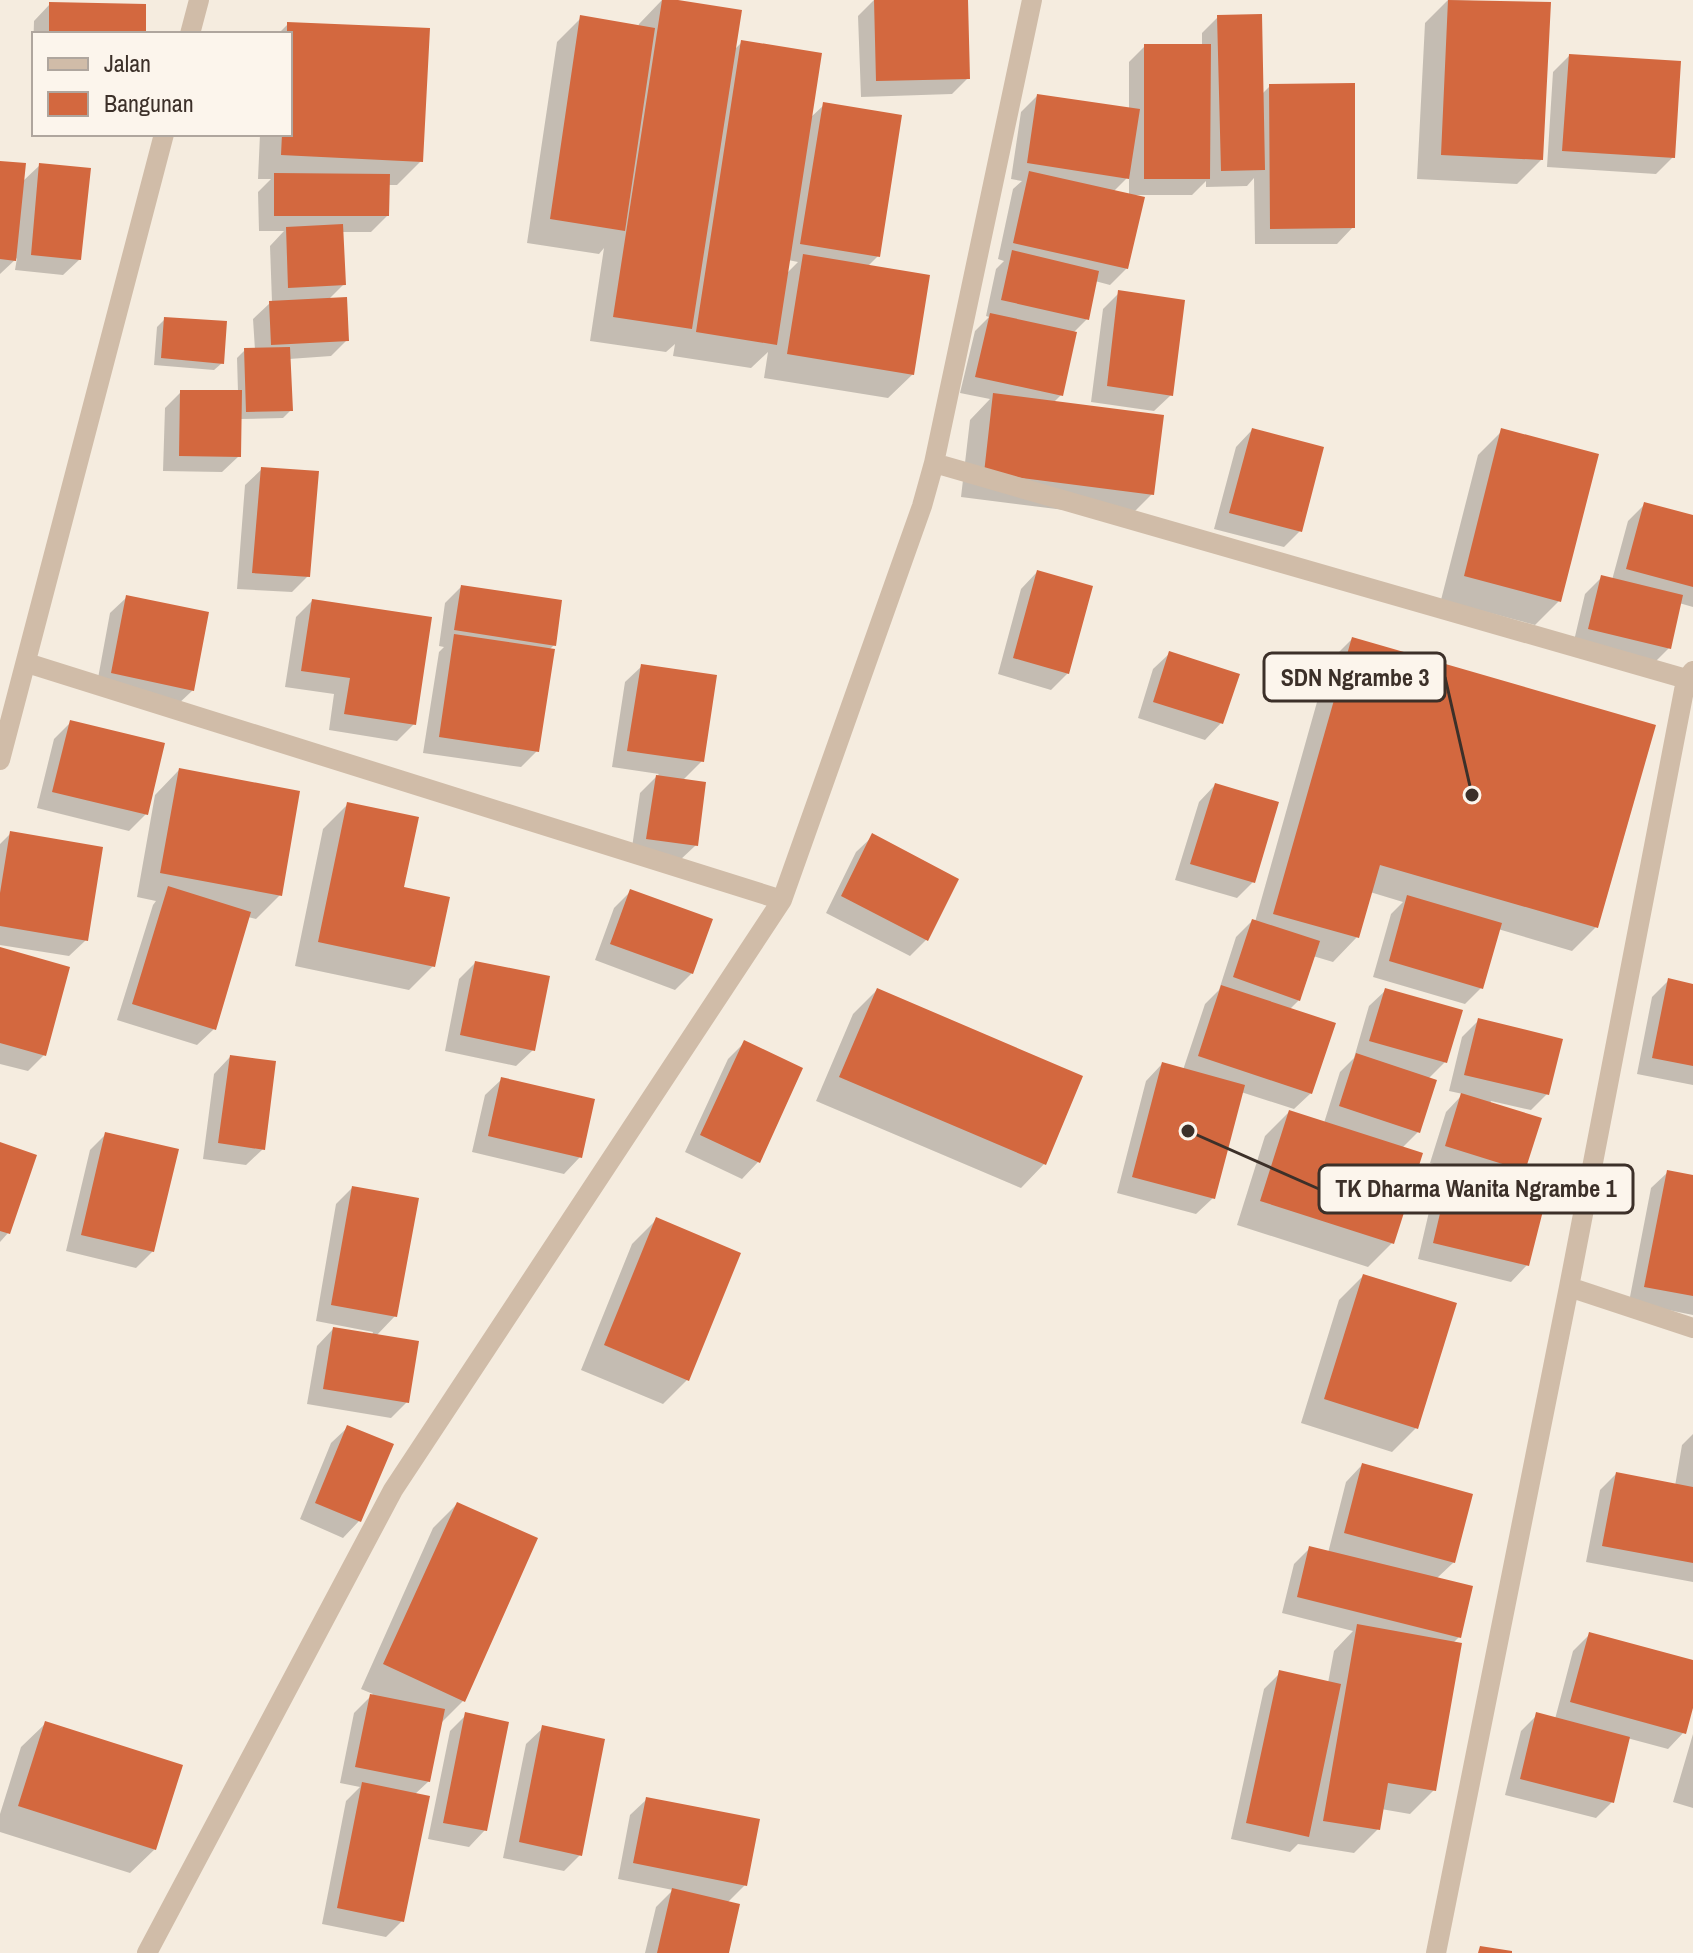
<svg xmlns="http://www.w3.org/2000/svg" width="1693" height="1953" font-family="'Archivo Narrow',sans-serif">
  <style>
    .shadow { fill: #0003; fill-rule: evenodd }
    .building { fill: #d3683f }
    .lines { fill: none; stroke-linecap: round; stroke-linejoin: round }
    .minor { stroke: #d0bca8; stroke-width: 20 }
    .leader { fill: none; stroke: #3c3029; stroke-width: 3 }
    .callout-dot { fill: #3c3029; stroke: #fcf5ec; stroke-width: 3 }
    .callout { fill: #fcf5ec; stroke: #3c3029; stroke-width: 3 }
    .callout-label { font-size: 24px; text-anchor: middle; font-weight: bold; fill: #3c3029 }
  </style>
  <rect width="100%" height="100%" fill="#f5ecdf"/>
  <!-- shadow -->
  <path class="shadow" d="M662 0H665L733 51 742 42 810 118 824 105 878 256 867 267 913 374 888 398 764 378 768 352 751 368 673 356 675 344 666 352 590 341 604 248 599 254 527 243 557 42 581 18 638 27 639 24ZM788 260 798 262 786 274Z
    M874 0H966L968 78 952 94 861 97 858 16Z
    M1448 0 1549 4 1541 160 1517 184 1417 179 1425 23Z
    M50 4 144 34H34V123H31L34 21Z
    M1218 17 1262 94 1270 86 1353 227 1337 244H1255L1254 178 1247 186 1206 187V181L1192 195H1134L1127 268 1110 285 1095 281 1087 319 1073 333 1061 395 1053 403 1152 494 1128 518 961 497 970 420 990 399 960 393 975 331 989 317 986 316 996 269 1004 261 998 259 1013 189 1022 181 1011 179 1021 112 1037 96 1129 110V62L1145 46H1202V33ZM1129 176V195L1113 192Z
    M288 24 421 161 397 185H387V216L371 232H341L344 284 328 300 347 340 331 356 289 359 291 410 283 418 240 419 239 456 222 472 163 471 165 408 181 392H238L237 358 245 350H255L253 319 270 303 272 302 270 246 284 231H259L258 192 271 179H258L260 134H290V34H278Z
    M1569 56 1673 157 1656 174 1547 167 1553 72Z
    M0 163 22 182 40 165 80 259 63 275 15 270 17 258 0 274Z
    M1119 293 1171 395 1154 411 1091 402 1103 309Z
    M165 319 222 363 214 370 154 365 157 327Z
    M1252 430 1300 531 1284 547 1214 529 1236 447Z
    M1502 431 1559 601 1535 625 1441 600 1478 455Z
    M262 469 308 576 292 592 237 589 245 485Z
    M1645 504 1693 517V607L1679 603 1669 648 1653 664 1573 645 1585 594 1601 578 1612 580 1628 521Z
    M1037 572 1068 673 1051 690 998 674 1021 589Z
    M461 587 554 645 549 650 537 751 521 767 423 753 439 652 444 647 439 646 445 603Z
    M127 597 193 690 176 706 96 689 110 613Z
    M312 601 414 724 397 741 329 730 334 694 285 687 296 617Z
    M1352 639 1596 927 1572 951 1498 929 1481 988 1465 1004 1373 977 1391 914 1403 902 1370 892 1357 937 1333 962 1313 956 1299 1000 1289 1010 1311 1093 1294 1109 1241 1092 1213 1198 1196 1214 1117 1193 1146 1081 1162 1064 1183 1070 1205 1004 1219 990 1236 937 1252 921 1255 922 1328 663Z
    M1170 653 1221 723 1205 740 1138 718 1153 669Z
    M642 666 702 761 683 780 696 845 679 861 631 854 640 793 659 774 612 767 625 682Z
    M70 723 146 814 129 831 37 808 54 739Z
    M179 770 280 895 256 919 248 917 214 1029 197 1045 117 1020 153 905 156 901 137 897 155 795Z
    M1215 785 1253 882 1237 898 1175 880 1199 802Z
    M348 804 433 966 409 990 295 966 323 829Z
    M11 833 86 940 69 956 0 945V844Z
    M873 836 957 880 926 940 910 956 826 913 856 852Z
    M631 891 692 973 675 990 595 960 614 908Z
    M0 950 44 1055 28 1071 0 1064Z
    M475 963 533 1050 516 1066 445 1051 459 979Z
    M1668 981 1693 986V1085L1637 1074 1652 997Z
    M877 990 1045 1163 1021 1188 816 1101 853 1014Z
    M1386 990 1445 1062 1428 1079 1418 1132 1402 1148 1392 1243 1368 1267 1237 1225 1265 1136 1289 1112 1324 1123 1340 1072 1354 1058 1369 1006Z
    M1479 1020 1547 1094 1531 1110 1491 1101 1490 1104 1523 1170 1509 1184 1527 1265 1511 1282 1418 1259 1435 1186 1451 1169 1430 1163 1446 1112 1463 1094 1449 1091 1462 1037Z
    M744 1043 801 1069 758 1162 742 1179 685 1152 728 1059Z
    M230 1057 263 1149 246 1165 203 1159 214 1074Z
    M502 1079 580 1157 564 1174 472 1152 485 1095Z
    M106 1134 153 1251 136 1268 66 1251 90 1150Z
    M0 1144 8 1233 0 1242Z
    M1668 1172 1693 1177V1315L1629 1302 1651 1188Z
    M352 1188 395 1316 376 1336 407 1402 391 1418 307 1404 317 1346 333 1329 372 1335 373 1332 316 1321 336 1204Z
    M656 1220 687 1380 663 1404 581 1370 632 1244Z
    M1363 1276 1416 1428 1392 1452 1301 1423 1339 1300Z
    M348 1427 359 1521 343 1538 300 1519 331 1443Z
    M1693 1434V1582L1586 1562 1600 1490 1616 1474 1675 1486 1682 1445Z
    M1362 1465 1454 1562 1436 1579 1459 1637 1453 1643 1434 1790 1410 1814 1381 1809 1378 1829 1354 1853 1298 1844 1290 1852 1231 1839 1264 1689 1280 1673 1328 1683 1334 1651 1353 1631 1282 1613 1294 1564 1310 1548 1328 1553 1346 1482Z
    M457 1504 463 1701 440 1724 429 1781 414 1795 402 1921 386 1937 322 1924 346 1801 360 1787 340 1783 354 1713 373 1694 361 1689 433 1528Z
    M1590 1634 1693 1662V1700L1684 1732 1668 1749 1627 1738 1612 1802 1596 1818 1505 1795 1521 1731 1537 1715 1555 1719 1573 1651Z
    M466 1715 485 1830 469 1847 428 1839 450 1731Z
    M46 1723 155 1849 130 1873 0 1832V1814L21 1747Z
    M543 1728 580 1855 564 1871 503 1858 526 1744Z
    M1693 1734V1808L1673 1802Z
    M647 1799 745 1885 727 1903 726 1953H645L656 1907 673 1890 618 1879 630 1815Z"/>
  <!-- building -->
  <path class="building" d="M662 0H678L742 10 692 329 613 317Z
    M874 0H968L970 79 876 81Z
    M1448 0 1551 2 1543 160 1441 155Z
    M49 2 146 4V34H49Z
    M1262 14 1265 170 1221 171 1217 15Z
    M580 15 655 28 625 231 550 219Z
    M287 22 430 28 423 162 281 155 282 134H290V34H287Z
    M741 40 822 53 777 345 696 332Z
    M1144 44H1211L1210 179H1144Z
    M1569 54 1681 61 1675 158 1562 151Z
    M1355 83V228L1270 229 1269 84Z
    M1037 94 1140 109 1129 179 1027 163Z
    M823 102 902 115 880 257 800 244Z
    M0 161 26 163 16 261 0 259Z
    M39 163 91 168 81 260 31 255Z
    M1029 171 1145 197 1128 269 1013 243Z
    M274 173 390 174 389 216H274Z
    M343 224 346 285 288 288 286 227Z
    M1012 250 1099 271 1089 320 1001 300Z
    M803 254 930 275 914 375 787 354Z
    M1118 290 1185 300 1173 396 1107 386Z
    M347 297 349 341 271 345 269 301Z
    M990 313 1077 332 1063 396 975 377Z
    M164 317 227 321 224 364 161 358Z
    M290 347 293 411 246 412 244 348Z
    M180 390H242L241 457 179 456Z
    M993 393 1164 415 1154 495 984 473Z
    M1252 428 1324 447 1302 532 1229 513Z
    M1501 428 1599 454 1561 602 1464 576Z
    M261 467 319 471 310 577 252 573Z
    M1644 502 1693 515V587L1626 569Z
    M1037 570 1093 586 1069 674 1013 658Z
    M1601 575 1683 595 1671 649 1588 629Z
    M461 585 562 600 556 646 454 630Z
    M126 595 209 612 194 691 111 673Z
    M312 599 432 617 416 725 344 714 350 678 301 671Z
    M454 634 555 649 539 752 439 737Z
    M1352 637 1656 725 1598 928 1380 865 1359 938 1273 914Z
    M1169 651 1240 674 1223 724 1153 702Z
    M641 664 717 675 704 762 627 751Z
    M70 720 165 743 148 815 52 792Z
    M179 768 300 791 282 896 160 873Z
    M656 775 706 782 698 846 646 839Z
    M1215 783 1279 802 1255 883 1190 864Z
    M347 802 419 817 404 887 450 897 435 967 318 942Z
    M10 831 103 847 88 941 0 926V893Z
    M872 833 959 879 928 941 841 896Z
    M168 886 251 912 216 1030 132 1004Z
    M630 889 713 919 693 974 610 944Z
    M1407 895 1502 923 1483 989 1389 961Z
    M1252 919 1320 941 1300 1001 1233 977Z
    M0 947 70 967 46 1056 0 1043Z
    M475 961 550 976 535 1051 460 1035Z
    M1668 978 1693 984V1066L1652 1058Z
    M1221 985 1336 1023 1312 1094 1198 1056Z
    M877 988 1083 1076 1046 1165 839 1077Z
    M1385 988 1463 1010 1447 1063 1369 1041Z
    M1478 1018 1563 1039 1549 1095 1464 1075Z
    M744 1040 803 1068 760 1163 700 1135Z
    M1356 1053 1437 1080 1420 1133 1339 1106Z
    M230 1055 276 1061 265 1150 218 1143Z
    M1162 1062 1245 1085 1215 1199 1132 1177Z
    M501 1077 595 1099 582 1158 488 1136Z
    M1461 1093 1542 1118 1525 1171 1445 1146Z
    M1289 1110 1423 1153 1394 1244 1260 1201Z
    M105 1132 179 1149 154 1252 81 1235Z
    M0 1142 37 1155 10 1234 0 1231Z
    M1451 1167 1548 1191 1529 1266 1433 1243Z
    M1667 1170 1693 1175V1296L1644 1287Z
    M352 1186 419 1198 397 1317 331 1305Z
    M656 1217 741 1253 689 1381 604 1345Z
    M1363 1274 1457 1303 1418 1429 1324 1399Z
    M333 1327 419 1341 409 1403 323 1389Z
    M347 1425 394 1444 361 1522 315 1503Z
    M1362 1463 1473 1494 1455 1563 1344 1533Z
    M1616 1472 1693 1487V1563L1602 1546Z
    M457 1502 538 1538 465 1702 383 1664Z
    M1309 1546 1473 1586 1461 1638 1297 1597Z
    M1357 1624 1462 1643 1436 1791 1388 1783 1380 1830 1323 1821Z
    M1589 1632 1693 1660V1708L1686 1734 1570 1702Z
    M1279 1670 1341 1684 1309 1837 1246 1823Z
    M370 1694 445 1709 430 1782 355 1767Z
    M465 1712 509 1722 487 1831 443 1823Z
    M1536 1712 1630 1737 1614 1803 1520 1779Z
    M45 1721 183 1765 156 1850 18 1806Z
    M542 1725 605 1739 582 1856 519 1842Z
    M362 1782 430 1796 404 1922 337 1908Z
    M646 1797 760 1819 747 1886 633 1863Z
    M672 1888 740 1904 729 1953H657Z
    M1480 1946 1512 1951V1953H1478Z"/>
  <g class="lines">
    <!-- minor -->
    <path class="minor" d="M190 34 199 0
      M934 463 1693 681
      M27 663 782 900
      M0 760 164 134
      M1569 1287 1693 1328
      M147 1953 393 1490 782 900 922 506 934 463 1032 0
      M1436 1953 1569 1287 1686 680 1693 671"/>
  </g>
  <!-- callouts -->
  <path class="leader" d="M1472 795L1445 677M1188 1131L1319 1189"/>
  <g class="callout-dot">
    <circle cx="1472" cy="795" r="8"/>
    <circle cx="1188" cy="1131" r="8"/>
  </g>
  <g class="callout">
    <rect x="1264" y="653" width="181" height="48" rx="8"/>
    <rect x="1319" y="1165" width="314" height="48" rx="8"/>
  </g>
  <g class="callout-label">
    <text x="1355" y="686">SDN Ngrambe 3</text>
    <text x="1476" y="1197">TK Dharma Wanita Ngrambe 1</text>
  </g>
  <!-- legend -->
  <rect x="32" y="32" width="260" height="104" fill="#fcf5ec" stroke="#afa69e" stroke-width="2"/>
  <rect x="48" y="58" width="40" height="12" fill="#d0bca8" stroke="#afa69e" stroke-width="2"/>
  <text x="104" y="72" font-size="24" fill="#3c3029">Jalan</text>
  <rect x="48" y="92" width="40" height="24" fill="#d3683f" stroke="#afa69e" stroke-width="2"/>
  <text x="104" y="112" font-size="24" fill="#3c3029">Bangunan</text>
</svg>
